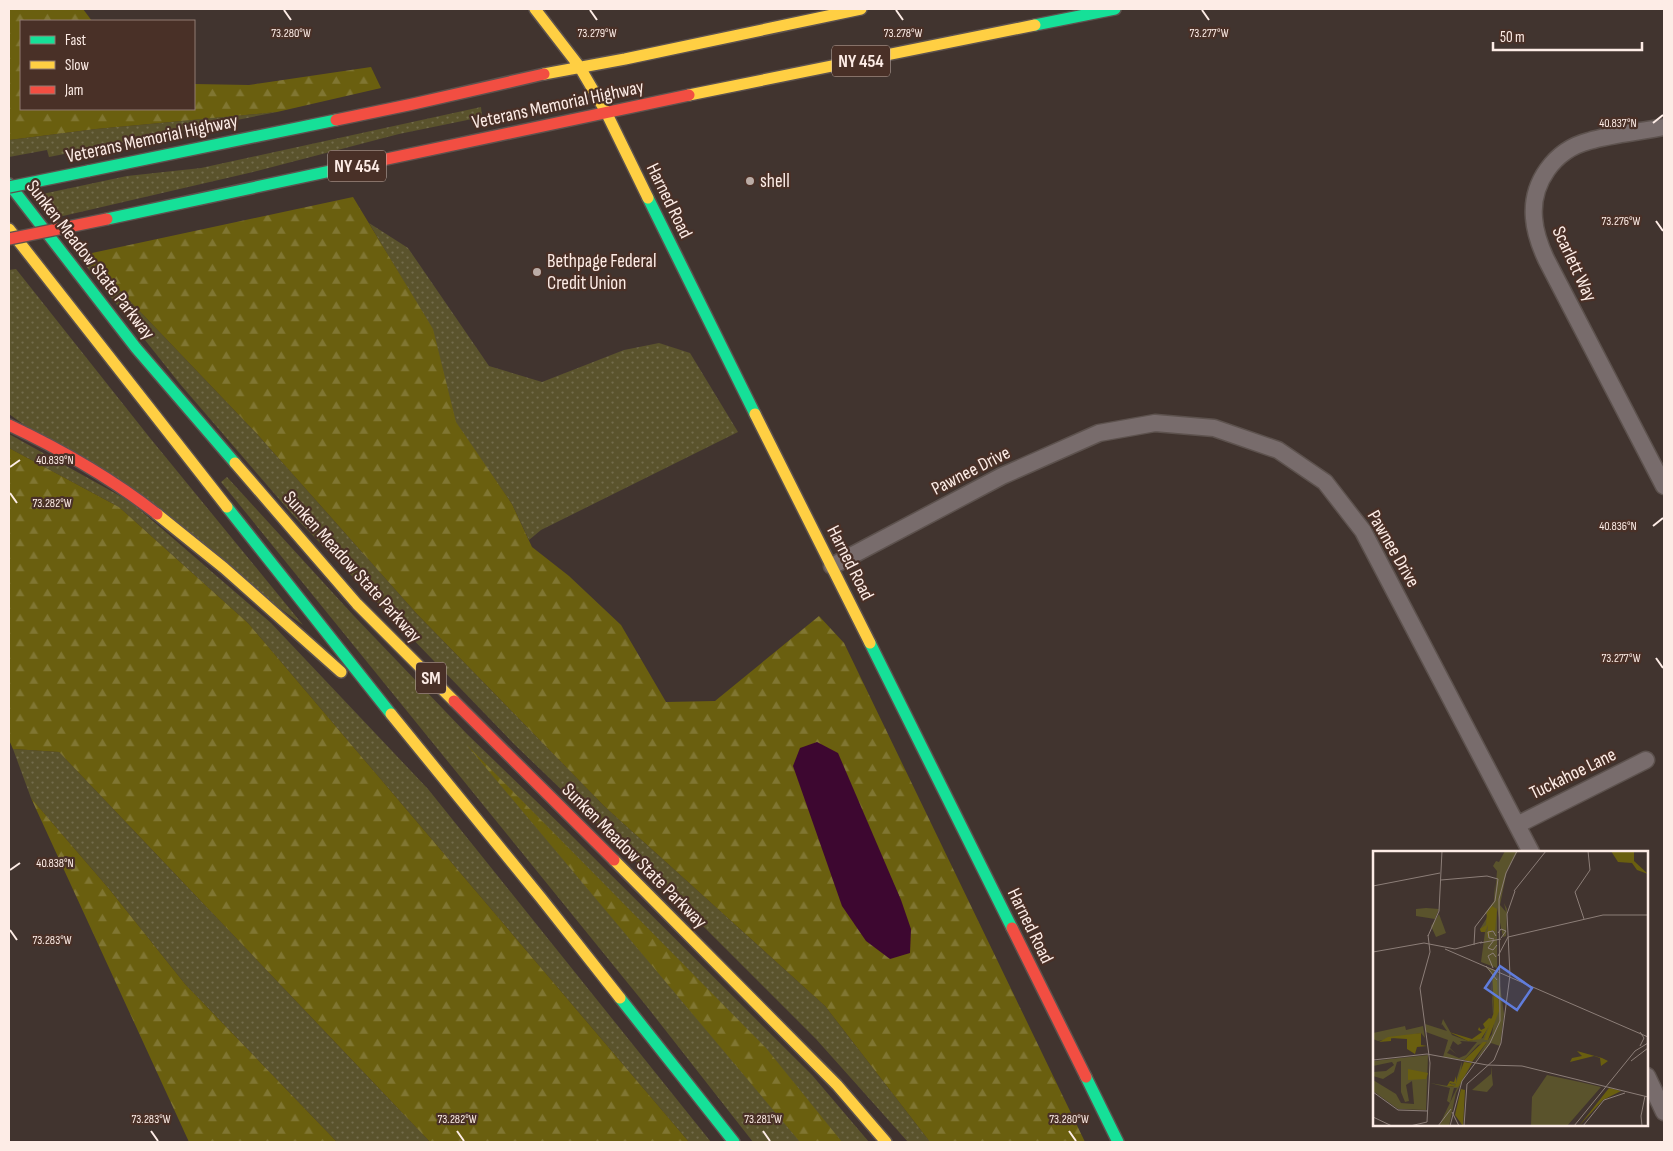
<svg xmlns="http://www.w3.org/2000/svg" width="1673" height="1151" font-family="'Sofia Sans Condensed',sans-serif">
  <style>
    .grass { fill: url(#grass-dots) }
    .forest { fill: url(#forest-firs); fill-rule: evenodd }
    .water { fill: #3d0730 }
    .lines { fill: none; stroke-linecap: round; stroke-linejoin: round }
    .street-casing { stroke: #5d524e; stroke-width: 19 }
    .fast-casing { stroke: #5d524e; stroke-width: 14 }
    .slow-casing { stroke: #5d524e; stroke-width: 14 }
    .jam-casing { stroke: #5d524e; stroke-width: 14 }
    .street { stroke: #786c6c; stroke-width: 16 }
    .fast { stroke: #16e098; stroke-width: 11 }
    .slow { stroke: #ffcf43; stroke-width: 11 }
    .jam { stroke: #f24e42; stroke-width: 11 }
    .fast-bridge-casing { stroke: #5d524e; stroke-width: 14; stroke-linecap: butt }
    .jam-bridge-casing { stroke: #5d524e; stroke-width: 14; stroke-linecap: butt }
    .fast-bridge { stroke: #16e098; stroke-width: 11 }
    .jam-bridge { stroke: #f24e42; stroke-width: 11 }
    .ticks { fill: none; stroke: #fdece6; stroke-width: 2 }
    .poi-dot { fill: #bbaca6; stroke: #493027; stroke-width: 2 }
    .labels { text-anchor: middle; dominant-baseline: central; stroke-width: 4.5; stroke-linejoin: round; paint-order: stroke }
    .shield { fill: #493027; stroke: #c7b4ad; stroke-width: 1 }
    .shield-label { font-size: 18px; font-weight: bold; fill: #fdece6 }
    .street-label { font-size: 19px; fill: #fdece6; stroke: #493027 }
    .poi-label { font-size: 19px; fill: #fdece6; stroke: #493027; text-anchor: start }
    .inset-road { fill: none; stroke: #8c7e78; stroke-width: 1 }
    .view { fill: #607ddc; fill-opacity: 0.15; stroke: #607ddc; stroke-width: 2.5 }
    .inset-edge { fill: none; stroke: #fdece6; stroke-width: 2.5 }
    .ticks-label { font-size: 12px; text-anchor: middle; fill: #fdece6; stroke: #493027; stroke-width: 4.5; stroke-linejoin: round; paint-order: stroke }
  </style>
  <defs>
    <pattern id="grass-dots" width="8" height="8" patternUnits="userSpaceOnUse" patternTransform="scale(1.25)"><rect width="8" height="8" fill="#5a532c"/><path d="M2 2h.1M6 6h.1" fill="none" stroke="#736c4b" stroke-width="1.8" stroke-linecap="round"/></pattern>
    <pattern id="forest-firs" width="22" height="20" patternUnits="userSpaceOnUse" patternTransform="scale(1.25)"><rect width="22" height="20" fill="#6a5f0f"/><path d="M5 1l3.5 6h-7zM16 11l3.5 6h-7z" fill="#807632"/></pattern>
  </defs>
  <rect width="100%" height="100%" fill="#41342f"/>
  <!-- grass -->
  <path class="grass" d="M481 107 482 117 399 134 253 172 50 219 33 196 127 176 201 168Z
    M277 112 49 157 47 150 9 157V140L96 129Z
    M369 223 408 248 489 366 542 382 624 350 659 343 690 353 738 432 541 530 529 540 512 504 455 422 432 329Z
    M78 256 108 278 257 434 416 613 604 806 825 1006 930 1142H908L816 1039 705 928 514 744 292 514 180 384Z
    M16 269 150 438 303 625 9 414V270Z
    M9 434 131 502 271 623 428 789 711 1142H689L248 623 119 507 9 448Z
    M227 477 354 616 467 734 566 830 812 1075 869 1142H753L648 1008 221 482Z
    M13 749 59 752 430 1142H337L185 984 110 890 31 798Z"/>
  <!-- forest -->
  <path class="forest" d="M9 9H83L92 21H21V109H194V84L249 85 371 67 381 88 277 112 96 129 9 140Z
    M353 197 433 329 456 422 512 504 532 547 569 576 621 625 666 702 715 701 819 616 844 643 1085 1142H930L825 1006 604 806 416 613 257 434 108 278 78 256ZM818 742 878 850 901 900Z
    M9 448 119 507 248 623 689 1142H430L59 752 13 749 9 740Z
    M466 744 766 1048 842 1142H800Z
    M31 798 110 890 185 984 337 1142H189Z"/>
  <!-- water -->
  <path class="water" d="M817 742 838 753 901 900 911 929 910 953 890 959 866 941 842 906 793 766 800 748Z"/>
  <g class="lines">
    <defs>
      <path id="street" d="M1664 127C1639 132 1613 134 1589 141 1554 150 1531 183 1534 218 1535 233 1540 246 1546 259L1664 486
        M832 566 1002 476 1099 433 1155 423 1214 428 1278 450 1325 482 1363 531 1531 852
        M1517 825 1646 760
        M1647 1076 1664 1112"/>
      <path id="fast" d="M1035 25 1115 9
        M88 171 336 120
        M9 184 136 348 235 463
        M648 198 755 414
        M107 219 382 160
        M227 507 391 714
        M870 643 1012 928
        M620 998 734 1142
        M1086 1077 1118 1142"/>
      <path id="slow" d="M535 9 579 66 606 112 648 198
        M544 74 625 59 861 9
        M689 95 1035 25
        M9 229 227 507
        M755 414 870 643
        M235 463 357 604 454 701
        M157 514 224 568 341 672
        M391 714 541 898 620 998
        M614 860 837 1085 886 1142"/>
      <path id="jam" d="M336 120 413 104 544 74
        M382 160 689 95
        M9 425C62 450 111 478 157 514
        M454 701 614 860
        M1012 928 1086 1077"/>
    </defs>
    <!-- street casing -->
    <use href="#street" class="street-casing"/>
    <!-- fast casing -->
    <use href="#fast" class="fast-casing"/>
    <!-- slow casing -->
    <use href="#slow" class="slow-casing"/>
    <!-- jam casing -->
    <use href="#jam" class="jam-casing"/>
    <!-- street -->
    <use href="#street" class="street"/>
    <!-- fast -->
    <use href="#fast" class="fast"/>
    <!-- slow -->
    <use href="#slow" class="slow"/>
    <!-- jam -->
    <use href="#jam" class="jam"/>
    <defs>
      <path id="fast-bridge" d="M9 187 88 171"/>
      <path id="jam-bridge" d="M9 239 107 219"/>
    </defs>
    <!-- fast-bridge casing -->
    <use href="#fast-bridge" class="fast-bridge-casing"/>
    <!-- jam-bridge casing -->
    <use href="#jam-bridge" class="jam-bridge-casing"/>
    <!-- fast-bridge -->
    <use href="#fast-bridge" class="fast-bridge"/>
    <!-- jam-bridge -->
    <use href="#jam-bridge" class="jam-bridge"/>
  </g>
  <!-- ticks -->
  <path class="ticks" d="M284 10 291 20M590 10 597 20M896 10 903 20M1202 10 1209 20M1653 123 1663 115M1656 221 1663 231M10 467 20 460M10 493 17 503M1653 526 1663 518M1656 658 1663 668M10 870 20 863M10 930 17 940M151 1131 158 1141M457 1131 464 1141M763 1131 770 1141M1069 1131 1076 1141"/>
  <!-- markers -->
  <g class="poi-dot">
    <circle cx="750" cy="181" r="5"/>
    <circle cx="537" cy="272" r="5"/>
  </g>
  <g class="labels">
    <!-- shield labels -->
    <g class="shield">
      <rect x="832" y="45.5" width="58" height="31" rx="4"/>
      <rect x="328" y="150.5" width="58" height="31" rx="4"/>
      <rect x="416" y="662.5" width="30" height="31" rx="4"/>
    </g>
    <g class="shield-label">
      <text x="861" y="61">NY 454</text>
      <text x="357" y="166">NY 454</text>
      <text x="431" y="678">SM</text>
    </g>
    <!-- street labels -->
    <g class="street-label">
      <text transform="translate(558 105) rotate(-12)">Veterans Memorial Highway</text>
      <text transform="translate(152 139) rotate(-12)">Veterans Memorial Highway</text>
      <text transform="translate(669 201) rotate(64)">Harned Road</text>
      <text transform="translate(90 260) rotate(52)">Sunken Meadow State Parkway</text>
      <text transform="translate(1574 264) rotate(65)">Scarlett Way</text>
      <text transform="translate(971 471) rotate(-27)">Pawnee Drive</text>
      <text transform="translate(1393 549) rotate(60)">Pawnee Drive</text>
      <text transform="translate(850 563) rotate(63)">Harned Road</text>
      <text transform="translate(352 567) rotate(48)">Sunken Meadow State Parkway</text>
      <text transform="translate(1573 774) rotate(-26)">Tuckahoe Lane</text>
      <text transform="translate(634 856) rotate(45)">Sunken Meadow State Parkway</text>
      <text transform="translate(1030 926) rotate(64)">Harned Road</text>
    </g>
    <!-- poi labels -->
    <g class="poi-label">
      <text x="760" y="181">shell</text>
      <text x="547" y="261">Bethpage Federal<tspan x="547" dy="22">Credit Union</tspan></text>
    </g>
  </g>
  <!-- overview -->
  <g transform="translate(1373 851)">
    <rect width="275" height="275" fill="#41342f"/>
    <path d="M132 0H145L134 19 127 54 133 61 131 52 134 58 133 85 130 86 124 57V117L108 111 112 81H108L107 78 115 65 112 62 121 50 122 33V43L124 20 120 15 123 10 126 11ZM113 116 124 120 125 127V121L131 163 127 195 118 192 101 211 114 191 105 194 91 209 70 206 75 189 53 181 52 173 74 180 69 173 68 175 70 168 79 184 95 190 110 187 120 164 118 129 121 161 112 189H115L119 183 125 148 123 126ZM80 190 85 194 89 192 87 190 104 191 93 204 86 207 74 202 77 198 84 204 77 197ZM32 175 33 179 50 175 52 187 48 182 5 190 0 188V182ZM55 204 53 259 25 258 0 240V229L23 243 28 252 41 253 39 230 33 234 36 250 32 251 28 241V210L24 211 21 221 10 228 0 225V221L13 220 21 214 19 211 0 215V210ZM89 210 88 223 82 235 99 212 83 242 76 275H66L84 237H81L77 252 74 250 77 237 57 232 81 236 77 231 82 233Z" fill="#5a532c" fill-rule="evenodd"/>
    <path d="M238 0H261V10L275 23 264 19 259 12 245 11ZM119 55 124 58 122 80 119 79 114 87 115 74 112 81H108L107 78 113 74 114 61ZM119 121 124 130 126 160 115 189H111L121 161ZM116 167 119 168 115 177 108 188 95 190 76 181 99 188 109 181 105 179 106 176 108 179 112 177 110 173ZM48 182V194L54 195 44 196 42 203 34 198V188L18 187V190L6 191 15 186ZM110 191H114L99 211 91 209ZM204 200 229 207 235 210 228 215 227 207 221 205 197 211 199 207 209 205ZM91 211 99 212 85 236 74 235 77 230 81 231 83 225V233L76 232 82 235ZM35 218 55 222 53 228 35 229ZM236 237 248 240 230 249 206 275ZM88 238 92 239 90 275 82 264Z" fill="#6a5f0f"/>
    <path d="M66 63 73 82 63 86 58 75Z" fill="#5a532c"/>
    <path d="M43 58 53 57 66 58 62 68 43 65ZM118 215 120 234 114 241 99 239 118 223ZM174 224 207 231 228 236 194 275H158L159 246Z" fill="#5a532c"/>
    <path class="inset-road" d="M68 29 114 25 125 28 122 50 102 76 101 94M0 35 67 22M141 40 173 0M211 68 202 41 217 19 215 0M125 82 128 78 133 80 128 87M55 85 66 60 69 0M135 86 230 64H275M121 88 116 87 115 81 120 80 123 85M121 89 115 97 120 99 124 94M107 92 128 88M72 98 275 186M82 98 109 91M0 101 51 92 82 98M125 105 135 86M113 115 124 129M120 117 115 105 120 102 123 106M267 181 271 187 267 195M0 209 54 203 114 214 149 215 275 246M258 210 275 197M0 241 25 259 55 260M79 261 86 275M0 266 19 275M54 271 57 212 47 137 57 101 55 84M37 275 54 271M65 275 78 258M77 275 89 230 117 192 127 170 126 48 133 22 144 0M91 275 94 233 121 209 128 192 137 124 134 63 142 40M201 275 262 200 275 192M210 275 231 249 252 242M269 275 268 265 272 245"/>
    <path class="view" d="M127 115 159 137 144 159 112 137Z"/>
    <rect width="275" height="275" class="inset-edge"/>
  </g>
  <g class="ticks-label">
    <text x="291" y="37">73.280°W</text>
    <text x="597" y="37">73.279°W</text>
    <text x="903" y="37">73.278°W</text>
    <text x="1209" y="37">73.277°W</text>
    <text x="1618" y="127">40.837°N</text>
    <text x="1621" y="225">73.276°W</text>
    <text x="55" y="464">40.839°N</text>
    <text x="52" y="507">73.282°W</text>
    <text x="1618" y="530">40.836°N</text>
    <text x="1621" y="662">73.277°W</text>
    <text x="55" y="867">40.838°N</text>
    <text x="52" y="944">73.283°W</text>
    <text x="151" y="1123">73.283°W</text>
    <text x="457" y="1123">73.282°W</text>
    <text x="763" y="1123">73.281°W</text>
    <text x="1069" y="1123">73.280°W</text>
  </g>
  <!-- border -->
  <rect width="1673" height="1151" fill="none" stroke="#fdece6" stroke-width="20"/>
  <!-- legend -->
  <rect x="20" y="20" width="175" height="90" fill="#493027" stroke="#917b73"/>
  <rect x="30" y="36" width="25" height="8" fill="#16e098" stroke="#917b73"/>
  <text x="65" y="45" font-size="15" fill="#fdece6">Fast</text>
  <rect x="30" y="61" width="25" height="8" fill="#ffcf43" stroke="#917b73"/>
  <text x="65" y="70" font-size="15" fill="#fdece6">Slow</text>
  <rect x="30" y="86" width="25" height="8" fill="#f24e42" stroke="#917b73"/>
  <text x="65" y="95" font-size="15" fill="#fdece6">Jam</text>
  <!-- scale -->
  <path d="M1493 42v8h149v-8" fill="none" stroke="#fdece6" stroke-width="2.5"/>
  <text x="1500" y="42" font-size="15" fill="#fdece6" stroke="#493027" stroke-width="4" paint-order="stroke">50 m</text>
</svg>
